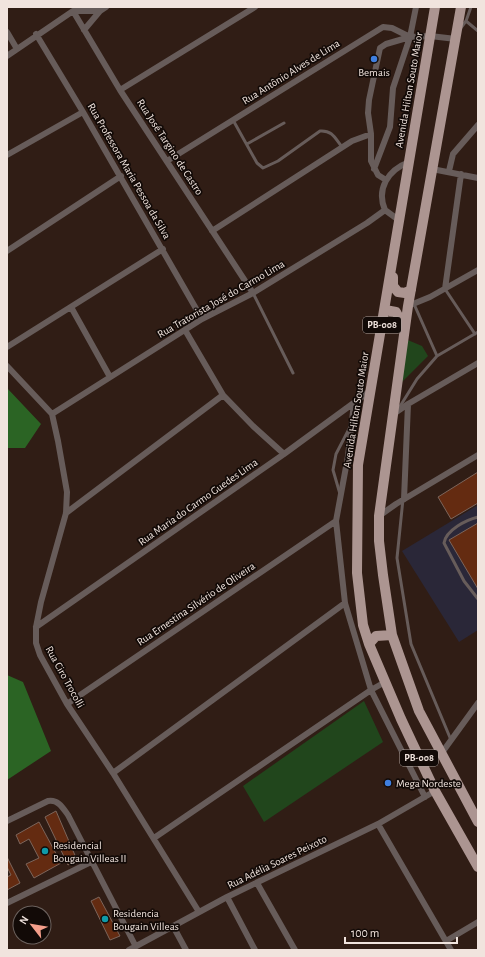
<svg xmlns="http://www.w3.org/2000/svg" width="485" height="957" font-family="'Alegreya Sans',sans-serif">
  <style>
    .commercial { fill: #2a2738 }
    .green { fill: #21461c }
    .forest { fill: #2b6424 }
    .building { fill: #642b11; stroke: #7c655b }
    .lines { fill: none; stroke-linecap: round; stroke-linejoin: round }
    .lane { stroke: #675c5a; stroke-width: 3 }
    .street { stroke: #675c5a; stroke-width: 6 }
    .primary { stroke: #ac9591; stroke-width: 10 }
    .shop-dot { fill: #3f7fe0; stroke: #120a07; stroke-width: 1.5 }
    .culture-dot { fill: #0f9aa8; stroke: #120a07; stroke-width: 1.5 }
    .labels { text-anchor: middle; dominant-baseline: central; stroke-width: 3.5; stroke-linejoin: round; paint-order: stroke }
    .shield { fill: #120a07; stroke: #aea39e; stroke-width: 1 }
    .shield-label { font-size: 10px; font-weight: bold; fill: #f1e4de }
    .street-label { font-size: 11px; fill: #f1e4de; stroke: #120a07 }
    .poi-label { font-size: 11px; fill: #f1e4de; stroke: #120a07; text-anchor: start }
  </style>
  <rect width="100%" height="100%" fill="#301d15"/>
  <!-- commercial -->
  <path class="commercial" d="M478 505V630L459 642 402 551Z"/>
  <!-- green -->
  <path class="green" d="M403 338 422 346 428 356 393 391Z
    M364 701 383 742 264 822 243 786Z"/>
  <!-- forest -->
  <path class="forest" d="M7 388 41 424 25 448H7Z
    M7 675 23 682 51 751 7 780Z"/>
  <!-- building -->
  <path class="building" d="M478 472V503L451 519 438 497Z
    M478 523V589L449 540Z
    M56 811 77 860 68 865 45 817Z
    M39 822 61 863 34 878 26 864 39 858 29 839 20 844 16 835Z
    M7 857 20 883 7 890V877L11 875 7 867Z
    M99 897 120 936 110 940 91 901Z"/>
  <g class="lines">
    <!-- lane -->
    <path class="lane" d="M466 21 478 31
      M460 29 466 21 471 7
      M233 120 257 163 263 168 278 161 320 131C332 130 335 138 342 147
      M247 144 284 123
      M445 289 475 334
      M253 293 293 373
      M414 304 437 356
      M399 408 417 379 437 356 478 332
      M340 494 333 470 336 454 350 427
      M403 499 397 558 411 644 451 740
      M478 517C466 520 446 530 444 543L464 581 478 599"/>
    <!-- street -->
    <path class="street" d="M73 11 120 90 253 293
      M84 30 100 11 106 7
      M7 32 17 49
      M36 34 83 112 202 319
      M7 56 73 11H100
      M120 90 255 7
      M7 155 83 112
      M167 161 383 27 392 28 410 37 430 36 456 39
      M374 169 390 127 393 88 410 37 416 7
      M432 169 478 178
      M449 171 453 154 478 125
      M386 180 378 175 371 161V134L368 113 369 100 380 48 386 44 410 37
      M385 210C376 189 388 170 409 162
      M212 231 352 141 371 134
      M7 251 121 176
      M445 289 461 174
      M408 306 430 297 478 270
      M71 307 110 377
      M185 330 223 395 253 426 284 454
      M7 347 163 249
      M7 366 52 414 58 441 67 492 66 513 41 602 36 627V643L40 655 67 704 113 773 199 912
      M354 403 348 456 336 521 345 603 371 690 425 797
      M52 414 202 319 253 293 367 223 385 210 400 221
      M392 415 408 404 478 363
      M404 499 408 404
      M66 513 223 395
      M379 516 396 504 478 455
      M36 627 284 454 370 391
      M67 704 336 521
      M441 754 478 703
      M113 773 345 603
      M7 821 48 801C58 799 63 808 68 815L135 945
      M378 824 451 950
      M154 838 371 690 385 682
      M257 883 295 950
      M227 897 255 950
      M7 903 91 862
      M173 926 186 950
      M446 941 478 922
      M129 950 227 897 378 824 435 791"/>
    <!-- primary -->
    <path class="primary" d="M435 7 358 465 357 573 363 625 369 644 401 719 435 791 478 867
      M461 7 408 306 379 516V541L383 575 392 635 419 711 478 822
      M393 277V286L398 292 405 293 411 290
      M385 310 396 312 404 327
      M369 644 376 636 392 635"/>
  </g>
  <!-- markers -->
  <g class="shop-dot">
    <circle cx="374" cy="59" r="4"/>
    <circle cx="388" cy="783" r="4"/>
  </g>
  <g class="culture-dot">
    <circle cx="45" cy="851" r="4"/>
    <circle cx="105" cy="919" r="4"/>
  </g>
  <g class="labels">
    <!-- shield labels -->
    <g class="shield">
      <rect x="363" y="317" width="38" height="16" rx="3"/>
      <rect x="400" y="750" width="38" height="16" rx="3"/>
    </g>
    <g class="shield-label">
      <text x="382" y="325">PB-008</text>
      <text x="419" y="758">PB-008</text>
    </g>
    <!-- street labels -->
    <g class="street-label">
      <text transform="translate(291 72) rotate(-32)">Rua Antônio Alves de Lima</text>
      <text transform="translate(409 90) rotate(-80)">Avenida Hilton Souto Maior</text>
      <text transform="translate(170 147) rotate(57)">Rua José Targino de Castro</text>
      <text transform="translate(129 171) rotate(60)">Rua Professora Maria Pessoa da Silva</text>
      <text transform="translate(221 299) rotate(-30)">Rua Tratorista José do Carmo Lima</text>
      <text transform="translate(356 410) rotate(-81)">Avenida Hilton Souto Maior</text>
      <text transform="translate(198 502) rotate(-35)">Rua Maria do Carmo Guedes Lima</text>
      <text transform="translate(196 604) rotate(-34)">Rua Ernestina Silvério de Oliveira</text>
      <text transform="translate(65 677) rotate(61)">Rua Ciro Trocolli</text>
      <text transform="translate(277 862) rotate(-26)">Rua Adélia Soares Peixoto</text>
    </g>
    <!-- poi labels -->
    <g class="poi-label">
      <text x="374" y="72" text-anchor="middle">Bemais</text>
      <text x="396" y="783">Mega Nordeste</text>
      <text x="53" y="845">Residencial<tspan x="53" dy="13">Bougain Villeas II</tspan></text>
      <text x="113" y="913">Residencia<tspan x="113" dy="13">Bougain Villeas</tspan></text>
    </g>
  </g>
  <!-- border -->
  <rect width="485" height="957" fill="none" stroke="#f1e4de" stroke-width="16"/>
  <!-- north arrow -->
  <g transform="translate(32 925) rotate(301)"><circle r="19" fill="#120a07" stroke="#6b615d"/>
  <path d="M0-3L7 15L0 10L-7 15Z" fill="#f49e8a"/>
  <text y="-6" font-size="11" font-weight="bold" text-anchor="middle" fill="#f1e4de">N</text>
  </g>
  <!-- scale -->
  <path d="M345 937v6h112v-6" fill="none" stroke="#f1e4de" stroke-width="2"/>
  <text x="351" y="937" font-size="12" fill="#f1e4de" stroke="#120a07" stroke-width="3" paint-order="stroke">100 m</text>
</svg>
